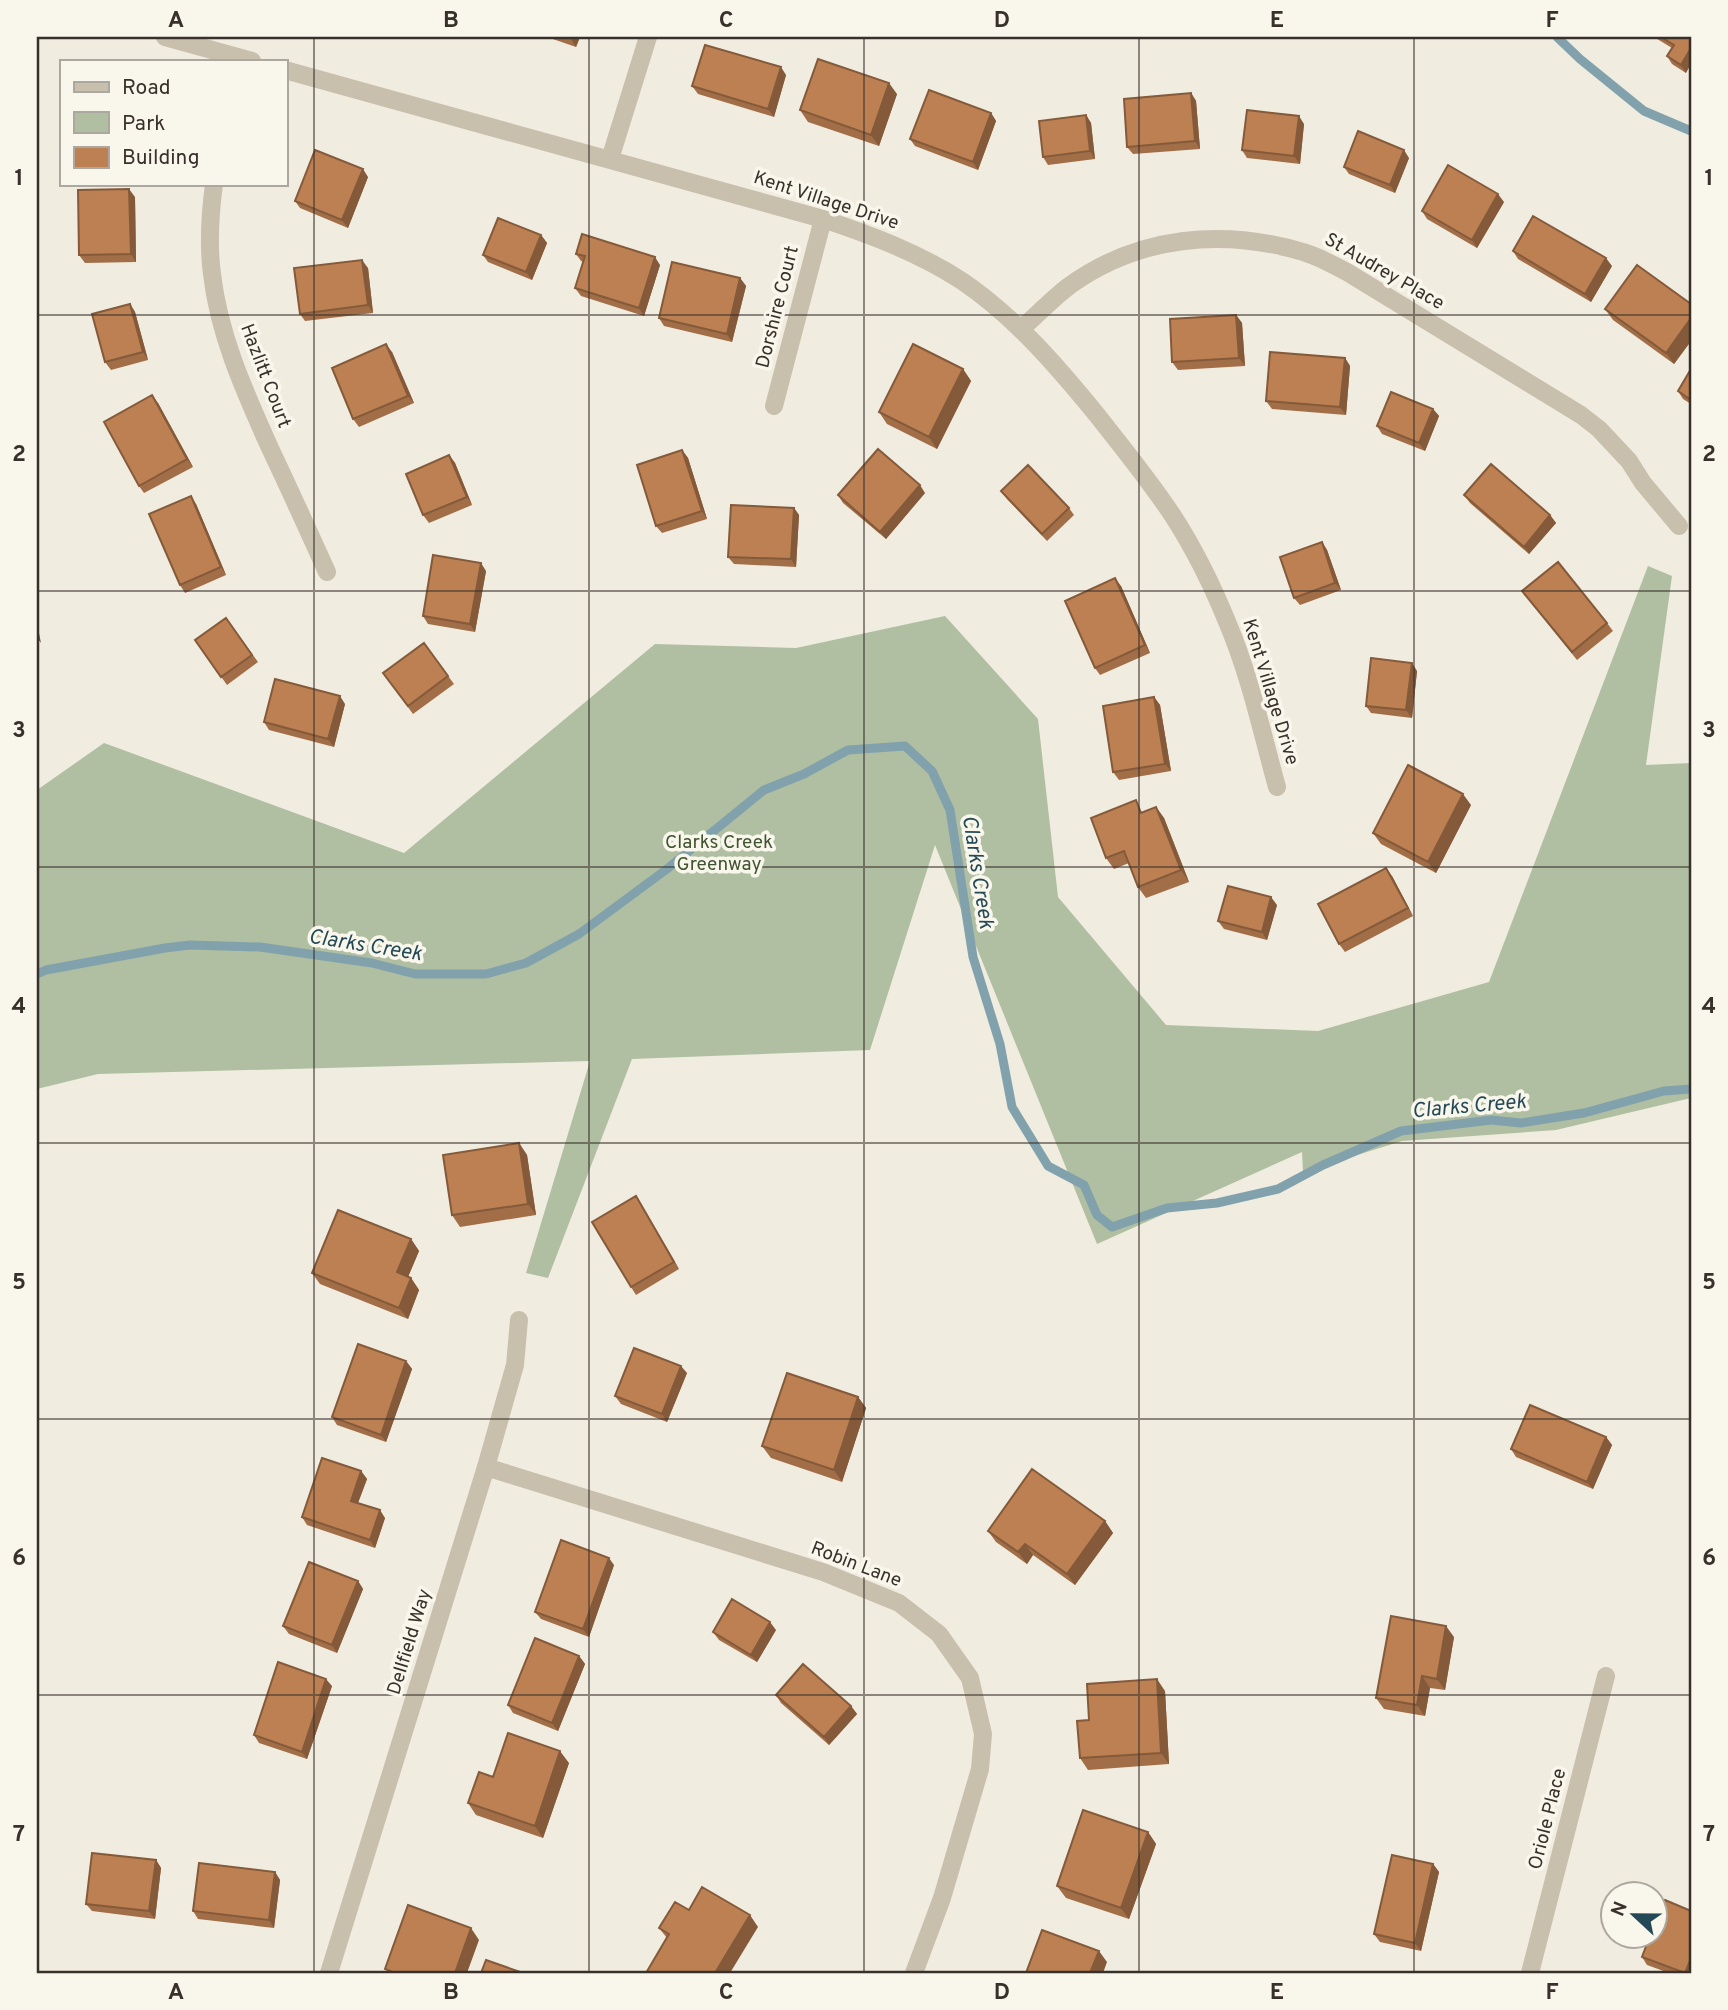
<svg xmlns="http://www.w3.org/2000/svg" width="1728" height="2010" font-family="Overpass,sans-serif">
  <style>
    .green { fill: #b0bfa1 }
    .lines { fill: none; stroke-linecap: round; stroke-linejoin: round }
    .stream { stroke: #81a2ac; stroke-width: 9 }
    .minor { stroke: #c9bfad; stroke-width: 18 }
    .wall { fill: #a26e47 }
    .shaded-wall { fill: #845a3a }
    .building { fill: #bc8053; stroke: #845a3a; stroke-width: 2 }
    .grid { fill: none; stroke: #38312b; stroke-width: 2; stroke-opacity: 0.55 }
    .labels { text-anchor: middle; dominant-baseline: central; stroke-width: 7; stroke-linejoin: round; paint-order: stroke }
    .street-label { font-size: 19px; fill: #38312b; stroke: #f9f6ec }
    .park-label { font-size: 19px; fill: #405431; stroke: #f9f6ec }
    .water-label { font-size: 21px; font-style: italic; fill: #244956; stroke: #f9f6ec }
    .neatline { fill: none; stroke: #38312b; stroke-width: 2.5 }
    .grid-label { font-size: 23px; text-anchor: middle; font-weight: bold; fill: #38312b }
  </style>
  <rect width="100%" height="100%" fill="#f1ece0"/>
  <!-- green -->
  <path class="green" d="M1648 566 1672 576 1646 765 1691 763V1098L1556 1130 1402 1141 1303 1172 1302 1152 1097 1244 935 845 870 1050 632 1059 548 1278 526 1273 590 1061 98 1074 37 1089V790L104 743 404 853 655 644 796 648 945 616 1038 719 1058 897 1166 1025 1318 1031 1489 982Z"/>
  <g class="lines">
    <!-- stream -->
    <path class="stream" d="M1557 37 1580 59 1644 111 1691 131
      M37 974 46 970 165 948 190 945 260 947 372 963 415 974H486L526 963 579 934 667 869 764 790 804 774 848 750 905 746 932 771 950 810 973 957 1000 1044 1012 1107 1048 1166 1084 1185 1097 1215 1112 1227 1167 1208 1217 1203 1278 1189 1323 1165 1401 1131 1491 1120 1521 1123 1584 1113 1664 1091 1691 1089"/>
    <!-- minor -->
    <path class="minor" d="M165 37 252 61
      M285 70 823 219C871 235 919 253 962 281 1015 317 1057 366 1097 415 1123 448 1150 481 1173 516 1195 550 1213 587 1228 624 1250 676 1262 733 1277 787
      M610 159 648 37
      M214 184C210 214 208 244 212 274 219 335 244 390 269 446 289 488 308 530 327 572
      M1021 329C1037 315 1052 299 1069 286 1138 236 1223 228 1303 252 1318 256 1333 265 1347 272L1581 415 1599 429 1629 461 1643 483 1679 526
      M774 406 823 219
      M486 1467 823 1572 899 1603 939 1634 970 1678 983 1734 980 1769 942 1898 914 1973
      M329 1973 486 1467 515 1365 519 1320
      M1530 1973 1606 1676"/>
  </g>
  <!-- wall -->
  <path class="wall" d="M547 37H580L576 47Z
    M1654 37H1691L1686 73 1672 64 1667 56 1672 48Z
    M786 75 774 117 698 94 692 86Z
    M1191 93 1196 101 1200 149 1133 154 1127 147Z
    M897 94 879 146 808 122 800 110Z
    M991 113 996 121 978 170 915 146 910 139Z
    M1086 115 1091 123 1095 159 1048 165 1043 157Z
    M1304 124 1300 164 1247 158 1242 150Z
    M1409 158 1395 193 1349 174 1344 167Z
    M368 177 348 228 300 208 295 201Z
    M135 197 136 262 85 263 79 255Z
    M1504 202 1477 248 1427 219 1422 211Z
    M541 235 547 243 532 280 488 262 483 255Z
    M1513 251 1612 266 1591 302 1518 259Z
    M576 254 660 265 644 316 581 296 575 288 583 262 581 261Z
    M368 268 373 313 305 321 300 314Z
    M740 278 746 286 732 342 664 326 659 318Z
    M130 304 135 312 148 360 111 370 105 362Z
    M1691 304V341L1674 364 1613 320 1605 309Z
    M1236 315 1242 323 1245 366 1178 370 1172 362Z
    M392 352 414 403 359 427 353 419Z
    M1345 358 1350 366 1346 415 1272 409 1266 401Z
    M963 369 971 381 937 449 887 424 879 412Z
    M1691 369V404L1683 399 1678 391Z
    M158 403 193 467 144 493 139 486Z
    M1433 409 1439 416 1425 451 1382 434 1377 426Z
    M682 450 688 458 707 519 662 533 656 526Z
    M449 455 455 463 472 505 429 523 423 515Z
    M1001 491 1069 508 1074 515 1047 541 1007 499Z
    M925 493 886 539 843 503 838 495Z
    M1464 495 1550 515 1556 523 1529 554 1470 503Z
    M196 504 226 575 185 593 180 585Z
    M794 508 799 515 796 567 734 564 728 557Z
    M1322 542 1327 550 1341 590 1300 605 1294 598Z
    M486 571 475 632 428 624 423 616Z
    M1121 586 1150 653 1100 675 1095 668Z
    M1522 591 1607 623 1613 631 1577 660Z
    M226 618 258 662 227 685 195 640Z
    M424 643 454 684 413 714 383 673Z
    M1417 671 1412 718 1371 713 1366 706Z
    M1154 697 1160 705 1171 771 1119 780 1113 772Z
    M345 704 334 747 269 730 264 722Z
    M1471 805 1436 873 1381 844 1373 833Z
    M1156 807 1164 818 1189 882 1146 898 1138 887 1129 863 1114 869 1106 858 1144 811Z
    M1392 876 1413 916 1345 952 1339 944Z
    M1277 905 1267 940 1224 929 1218 921Z
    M519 1143 527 1155 536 1215 460 1227 452 1215Z
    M641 1204 679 1269 636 1295 631 1287Z
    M411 1239 419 1251 408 1277 411 1278 419 1290 408 1319 320 1284 312 1273Z
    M406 1361 412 1369 386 1442 337 1425 332 1417Z
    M687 1373 667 1422 621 1404 615 1396Z
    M858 1397 866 1408 842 1482 771 1458 762 1446Z
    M1606 1437 1612 1445 1593 1489 1516 1457 1511 1449Z
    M361 1471 367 1479 358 1503 385 1518 375 1548 307 1525 302 1517Z
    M1105 1521 1113 1533 1075 1585 1033 1555 1027 1564 996 1542 988 1531Z
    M614 1565 589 1637 541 1619 535 1612Z
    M358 1581 363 1589 337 1653 289 1634 283 1626Z
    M776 1630 757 1662 719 1640 713 1632Z
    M1454 1637 1445 1690 1430 1688 1425 1716 1384 1709 1376 1698Z
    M579 1656 585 1664 558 1731 513 1713 508 1705Z
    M332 1686 307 1759 259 1743 254 1735Z
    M1165 1691 1169 1764 1088 1770 1080 1758 1089 1720Z
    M776 1695 851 1706 857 1714 829 1745 781 1703Z
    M569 1763 543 1838 476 1815 468 1803 493 1777Z
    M1148 1832 1156 1844 1129 1919 1066 1898 1057 1886Z
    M156 1860 161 1868 155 1919 92 1911 86 1904Z
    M1433 1864 1439 1872 1421 1951 1380 1942 1374 1934Z
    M275 1872 280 1880 274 1928 198 1919 193 1911Z
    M689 1910 758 1927 667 1938 659 1928Z
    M1642 1957 1691 1973H1669L1647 1965Z"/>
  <!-- shaded-wall -->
  <path class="shaded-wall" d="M572 37H580L576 47 571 39Z
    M1691 48V64L1686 73 1681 65Z
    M781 67 786 75 774 117 768 109Z
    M889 83 897 94 879 146 871 135Z
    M1191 93 1196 101 1200 149 1195 141Z
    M991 113 996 121 978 170 973 162Z
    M1086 115 1091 123 1095 159 1090 151Z
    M1299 116 1304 124 1300 164 1294 156Z
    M1404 150 1409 158 1395 193 1390 185Z
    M363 169 368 177 348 228 342 220Z
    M129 189 135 197 136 262 131 254Z
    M1498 194 1504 202 1477 248 1472 240Z
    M541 235 547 243 532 280 526 272Z
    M655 257 660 265 644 316 639 308Z
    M1606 258 1612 266 1591 302 1585 294Z
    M362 260 368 268 373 313 368 305Z
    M740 278 746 286 732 342 727 334Z
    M130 304 135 312 148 360 143 352Z
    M1236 315 1242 323 1245 366 1239 358Z
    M1691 318V341L1674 364 1666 353Z
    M386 344 392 352 414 403 408 396Z
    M1345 358 1350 366 1346 415 1340 407Z
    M963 369 971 381 937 449 929 437Z
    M152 395 158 403 193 467 187 459Z
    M1433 409 1439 416 1425 451 1419 443Z
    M682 450 688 458 707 519 702 511Z
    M449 455 455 463 472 505 467 497Z
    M920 485 925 493 886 539 880 532Z
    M191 496 196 504 226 575 221 567Z
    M794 508 799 515 796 567 791 559Z
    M1550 515 1556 523 1529 554 1524 547Z
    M1322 542 1327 550 1341 590 1335 583Z
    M481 563 486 571 475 632 470 624Z
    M1115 578 1121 586 1150 653 1145 645Z
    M37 623 41 643 37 638Z
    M1412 663 1417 671 1412 718 1406 710Z
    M340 696 345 704 334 747 328 739Z
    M1154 697 1160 705 1171 771 1165 764Z
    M1463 794 1471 805 1436 873 1428 862Z
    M1156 807 1164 818 1189 882 1181 870Z
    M1386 868 1392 876 1413 916 1408 908Z
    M1271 897 1277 905 1267 940 1262 932Z
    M519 1143 527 1155 536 1215 528 1204Z
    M636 1196 641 1204 679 1269 674 1262Z
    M411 1239 419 1251 405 1284 397 1272Z
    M411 1278 419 1290 408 1319 399 1308Z
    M406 1361 412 1369 386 1442 381 1435Z
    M681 1366 687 1373 667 1422 662 1414Z
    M858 1397 866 1408 842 1482 834 1470Z
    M1606 1437 1612 1445 1593 1489 1587 1482Z
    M361 1471 367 1479 356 1508 351 1501Z
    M380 1510 385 1518 375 1548 370 1540Z
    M1105 1521 1113 1533 1075 1585 1067 1574Z
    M1025 1544 1033 1555 1027 1564 1018 1552Z
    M609 1558 614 1565 589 1637 583 1629Z
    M358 1581 363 1589 337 1653 332 1645Z
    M770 1622 776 1630 757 1662 751 1655Z
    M1446 1626 1454 1637 1445 1690 1437 1679Z
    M579 1656 585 1664 558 1731 552 1723Z
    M1422 1676 1430 1688 1425 1716 1417 1705Z
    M326 1679 332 1686 307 1759 302 1752Z
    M1157 1679 1165 1691 1169 1764 1161 1753Z
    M851 1706 857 1714 829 1745 824 1737Z
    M560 1751 569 1763 543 1838 535 1826Z
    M1148 1832 1156 1844 1129 1919 1121 1908Z
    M156 1860 161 1868 155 1919 149 1911Z
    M1433 1864 1439 1872 1421 1951 1415 1943Z
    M275 1872 280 1880 274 1928 269 1920Z
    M750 1915 758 1927 730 1973H715Z
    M471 1928 479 1940 467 1973H455Z
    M1099 1951 1107 1962 1103 1973H1090Z
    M1691 1958V1973H1685Z"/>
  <!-- building -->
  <path class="building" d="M1661 37H1691V48L1681 65 1667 56 1674 45Z
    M705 45 781 67 768 109 692 86Z
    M818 59 889 83 871 135 800 110Z
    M929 90 991 113 973 162 910 139Z
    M1191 93 1195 141 1127 147 1124 99Z
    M1247 110 1299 116 1294 156 1242 150Z
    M1086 115 1090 151 1043 157 1039 121Z
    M1358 131 1404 150 1390 185 1344 167Z
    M315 150 363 169 342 220 295 201Z
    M1448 165 1498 194 1472 240 1422 211Z
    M129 189 131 254 79 255 78 190Z
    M1533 216 1606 258 1585 294 1513 251Z
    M498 218 541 235 526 272 483 255Z
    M582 234 655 257 639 308 575 288 585 256 576 254Z
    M362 260 368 305 300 314 294 268Z
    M672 262 740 278 727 334 659 318Z
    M1637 265 1691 304V318L1666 353 1605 309Z
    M130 304 143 352 105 362 92 314Z
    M1236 315 1239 358 1172 362 1170 319Z
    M386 344 408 396 353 419 332 368Z
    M913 344 963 369 929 437 879 412Z
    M1270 352 1345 358 1340 407 1266 401Z
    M1691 369V400L1678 391Z
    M1391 392 1433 409 1419 443 1377 426Z
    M152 395 187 459 139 486 104 422Z
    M878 449 920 485 880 532 838 495Z
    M682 450 702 511 656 526 637 465Z
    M449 455 467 497 423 515 406 474Z
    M1491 464 1550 515 1524 547 1464 495Z
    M1028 465 1069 508 1042 534 1001 491Z
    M191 496 221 567 180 585 149 514Z
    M731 505 794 508 791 559 728 557Z
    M1322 542 1335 583 1294 598 1280 557Z
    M433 555 481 563 470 624 423 616Z
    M1558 562 1607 623 1572 652 1522 591Z
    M1115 578 1145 645 1095 668 1065 601Z
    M226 618 252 655 221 677 195 640Z
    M424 643 448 676 408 706 383 673Z
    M1371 658 1412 663 1406 710 1366 706Z
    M275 679 340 696 328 739 264 722Z
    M1154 697 1165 764 1113 772 1103 706Z
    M1408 765 1463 794 1428 862 1373 833Z
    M1136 800 1141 813 1156 807 1181 870 1138 887 1124 851 1106 858 1091 818Z
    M1386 868 1408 908 1339 944 1318 904Z
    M1228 886 1271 897 1262 932 1218 921Z
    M519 1143 528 1204 452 1215 443 1155Z
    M636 1196 674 1262 631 1287 592 1222Z
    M338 1210 411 1239 397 1272 411 1278 399 1308 312 1273Z
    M358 1344 406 1361 381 1435 332 1417Z
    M634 1348 681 1366 662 1414 615 1396Z
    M787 1373 858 1397 834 1470 762 1446Z
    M1530 1405 1606 1437 1587 1482 1511 1449Z
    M322 1458 361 1471 351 1501 380 1510 370 1540 302 1517Z
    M1032 1469 1105 1521 1067 1574 1025 1544 1018 1552 988 1531Z
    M561 1540 609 1558 583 1629 535 1612Z
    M309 1562 358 1581 332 1645 283 1626Z
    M732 1599 770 1622 751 1655 713 1632Z
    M1391 1616 1446 1626 1437 1679 1422 1676 1417 1705 1376 1698Z
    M535 1638 579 1656 552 1723 508 1705Z
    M278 1662 326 1679 302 1752 254 1735Z
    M803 1664 851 1706 824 1737 776 1695Z
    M1157 1679 1161 1753 1080 1758 1077 1721 1089 1720 1087 1684Z
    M508 1733 560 1751 535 1826 468 1803 479 1772 493 1777Z
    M1083 1810 1148 1832 1121 1908 1057 1886Z
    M92 1853 156 1860 149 1911 86 1904Z
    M1392 1855 1433 1864 1415 1943 1374 1934Z
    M199 1863 275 1872 269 1920 193 1911Z
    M702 1887 750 1915 715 1973H646L669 1934 659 1928 675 1902 689 1910Z
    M1665 1900 1691 1911V1958L1685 1973 1642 1957 1650 1936H1655V1926Z
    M408 1905 471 1928 455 1973H395L385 1969Z
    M1042 1930 1099 1951 1090 1973H1026Z
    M486 1960 523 1973H481Z"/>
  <!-- grid -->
  <path class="grid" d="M314 37V1973M589 37V1973M864 37V1973M1139 37V1973M1414 37V1973M37 315H1691M37 591H1691M37 867H1691M37 1143H1691M37 1419H1691M37 1695H1691"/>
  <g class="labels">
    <!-- street labels -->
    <g class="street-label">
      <text transform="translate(826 201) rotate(18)">Kent Village Drive</text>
      <text transform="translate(1384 272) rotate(30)">St Audrey Place</text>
      <text transform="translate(778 307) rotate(-76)">Dorshire Court</text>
      <text transform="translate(265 376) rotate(69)">Hazlitt Court</text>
      <text transform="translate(1270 692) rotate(73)">Kent Village Drive</text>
      <text transform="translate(856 1565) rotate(21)">Robin Lane</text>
      <text transform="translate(410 1642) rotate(-73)">Dellfield Way</text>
      <text transform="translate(1548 1819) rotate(-76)">Oriole Place</text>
    </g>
    <!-- park labels -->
    <g class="park-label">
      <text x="719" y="843">Clarks Creek<tspan x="719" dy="22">Greenway</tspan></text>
    </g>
    <!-- water labels -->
    <g class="water-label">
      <text transform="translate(977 872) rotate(81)">Clarks Creek</text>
      <text transform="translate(365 946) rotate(9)">Clarks Creek</text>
      <text transform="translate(1469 1107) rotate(-5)">Clarks Creek</text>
    </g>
  </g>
  <!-- border -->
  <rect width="1728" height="2010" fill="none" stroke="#f9f6ec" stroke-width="77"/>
  <!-- legend -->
  <rect x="60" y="60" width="228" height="126" fill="#f9f6ec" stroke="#aca79f" stroke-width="2"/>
  <rect x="74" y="82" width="35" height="10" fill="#c9bfad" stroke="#aca79f" stroke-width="2"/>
  <text x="122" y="94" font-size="21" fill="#38312b">Road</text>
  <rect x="74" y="112" width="35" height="21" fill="#b0bfa1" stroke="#aca79f" stroke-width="2"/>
  <text x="122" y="130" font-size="21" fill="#38312b">Park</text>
  <rect x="74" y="147" width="35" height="21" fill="#bc8053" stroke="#aca79f" stroke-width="2"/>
  <text x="122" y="164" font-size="21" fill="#38312b">Building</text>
  <!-- north arrow -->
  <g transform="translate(1634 1915) rotate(292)"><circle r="33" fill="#f9f6ec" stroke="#aca79f" stroke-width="2"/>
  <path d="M0-5L12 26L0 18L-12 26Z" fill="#244956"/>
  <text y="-10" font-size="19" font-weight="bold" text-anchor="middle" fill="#38312b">N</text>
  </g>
  <rect x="38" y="38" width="1652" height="1934" class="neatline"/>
  <g class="grid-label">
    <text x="176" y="27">A</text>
    <text x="451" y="27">B</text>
    <text x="726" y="27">C</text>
    <text x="1002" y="27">D</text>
    <text x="1277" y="27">E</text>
    <text x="1552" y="27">F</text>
    <text x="19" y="185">1</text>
    <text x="1709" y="185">1</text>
    <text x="19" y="461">2</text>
    <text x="1709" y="461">2</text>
    <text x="19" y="737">3</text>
    <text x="1709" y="737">3</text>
    <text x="19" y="1013">4</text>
    <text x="1709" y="1013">4</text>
    <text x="19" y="1289">5</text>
    <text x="1709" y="1289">5</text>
    <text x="19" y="1565">6</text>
    <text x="1709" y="1565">6</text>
    <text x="19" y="1841">7</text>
    <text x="1709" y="1841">7</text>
    <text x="176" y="1999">A</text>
    <text x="451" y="1999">B</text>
    <text x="726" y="1999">C</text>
    <text x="1002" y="1999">D</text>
    <text x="1277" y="1999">E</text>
    <text x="1552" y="1999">F</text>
  </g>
</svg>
